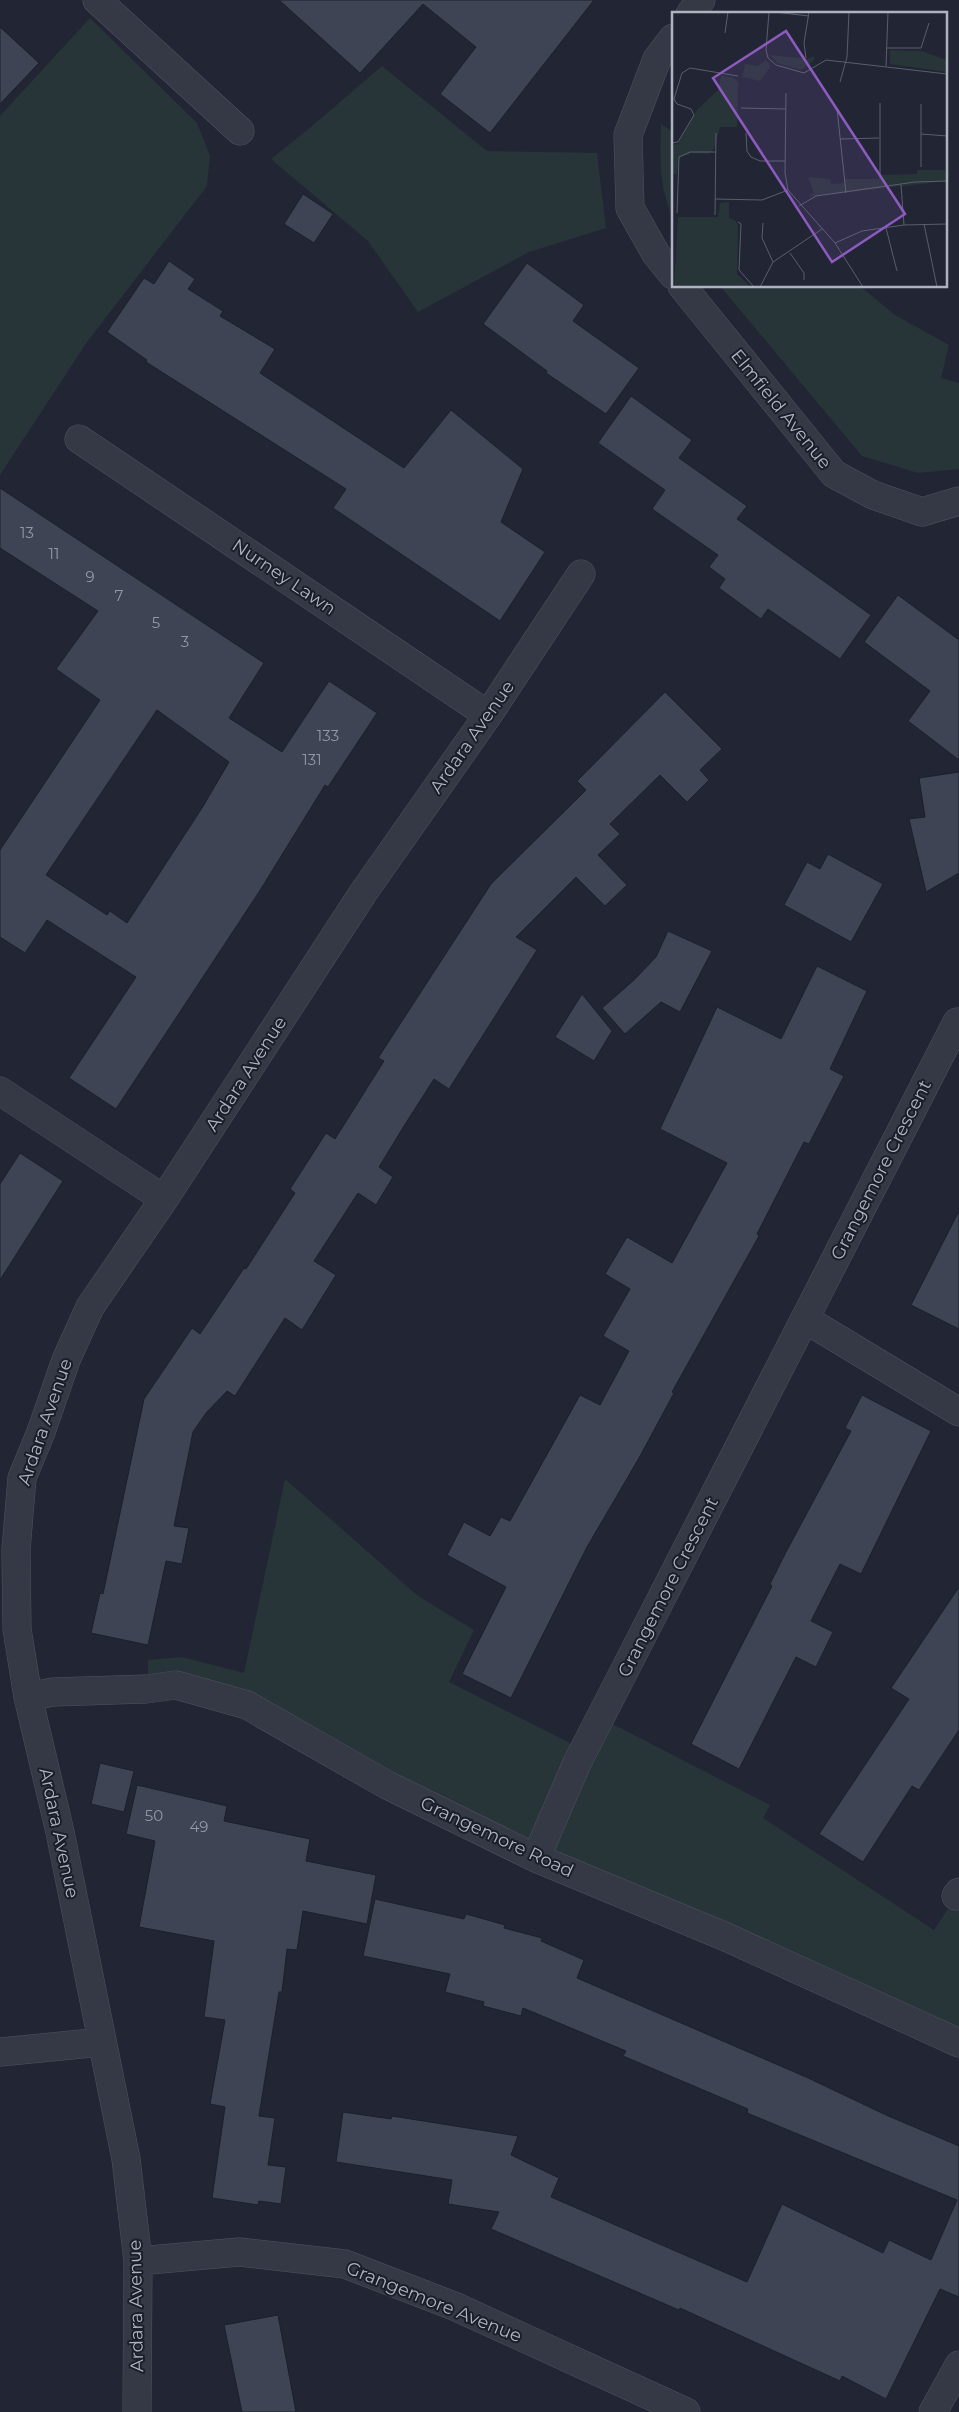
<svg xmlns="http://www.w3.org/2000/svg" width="959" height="2412" font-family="Montserrat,sans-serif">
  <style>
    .green { fill: #273438 }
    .building { fill: #3e4454; stroke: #1c202b; fill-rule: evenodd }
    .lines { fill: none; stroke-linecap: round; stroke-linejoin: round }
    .street-casing { stroke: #4f535f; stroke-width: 29 }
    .street { stroke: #353945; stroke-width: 28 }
    .labels { text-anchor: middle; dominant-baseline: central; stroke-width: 4; stroke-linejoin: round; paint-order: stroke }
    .number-label { font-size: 15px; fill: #9397a6 }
    .street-label { font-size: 18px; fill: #afb3c1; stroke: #1a1e29 }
    .inset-road { fill: none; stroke: #5a5e6c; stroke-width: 1 }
    .view { fill: #8d5bc0; fill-opacity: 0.15; stroke: #8d5bc0; stroke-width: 2.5 }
    .inset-edge { fill: none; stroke: #afb3c1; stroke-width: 2.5 }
  </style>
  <rect width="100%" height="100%" fill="#222634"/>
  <!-- green -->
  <path class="green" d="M90 18 197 123 210 156 207 186 87 342 0 475V116Z
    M382 66 487 151 597 153 606 228 529 252 418 312 368 241 271 159 312 126Z
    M661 124 673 132V218C659 188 660 158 661 124Z
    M720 286H860L895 315 949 345 941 378 959 383V469L918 473 862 456Z
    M285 1479 418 1596 474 1630 449 1682 584 1750 601 1718 770 1805 763 1818 934 1930 959 1892V2042L726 1936 248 1705 148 1686V1660L182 1657 244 1673Z"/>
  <!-- building -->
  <path class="building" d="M279 0H594L490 133 440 94 476 47 423 4 360 73Z
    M0 27 39 63 0 104Z
    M303 194 333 214 314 243 284 224Z
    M169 261 195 279 188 289 223 311 220 316 275 349 260 373 404 468 451 410 523 469 501 522 545 552 500 621 333 508 346 489 146 362 147 360 107 332 144 278 154 284Z
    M527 263 584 305 573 321 639 368 606 414 546 373 547 371 483 324Z
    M631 396 692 440 679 458 747 506 737 519 871 615 840 659 768 609 761 619 719 588 725 579 709 567 718 555 652 509 665 490 598 443Z
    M0 488 264 663 229 718 282 752 329 681 377 713 328 787 325 785 259 892 116 1109 69 1078 136 977 47 920 25 953 0 937V850L100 700 56 669 98 611 0 548ZM157 710 229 762 202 808 127 923 110 911 107 915 46 875Z
    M898 595 959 640V760L908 721 930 691 864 642Z
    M665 692 722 749 700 770 709 780 687 802 660 775 610 824 620 834 598 855 627 885 605 906 576 877 516 937 537 950 449 1089 434 1079 404 1126 379 1167 393 1177 376 1205 358 1193 314 1261 336 1275 302 1330 285 1318 235 1396 227 1391 206 1413 193 1432 174 1526 189 1528 182 1564 166 1561 148 1645 91 1633 100 1593 103 1594 144 1399 192 1328 200 1334 244 1268 246 1269 295 1193 290 1189 326 1133 335 1139 384 1061 378 1058 491 884 586 790 577 781Z
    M959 772V873L926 892 909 819 925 817 919 778Z
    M828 854 883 884 851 942 784 905 807 862 820 869Z
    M668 931 712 951 680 1012 661 1002 625 1034 602 1008 634 980 656 957Z
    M817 966 867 991 830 1069 844 1076 809 1144 804 1142 757 1234 759 1236 672 1392 674 1393 639 1458 587 1547 511 1698 462 1674 506 1587 447 1555 464 1522 490 1536 501 1517 510 1521 580 1395 600 1405 629 1351 603 1336 630 1289 605 1274 627 1237 672 1263 727 1163 660 1129 717 1007 781 1039Z
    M582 994 612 1031 594 1061 555 1037Z
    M20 1153 63 1181 0 1280V1184Z
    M959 1211V1329L911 1305Z
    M862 1395 931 1431 861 1574 840 1564 811 1621 833 1632 816 1667 796 1657 739 1769 691 1744 772 1586 770 1584 786 1552 851 1431 845 1428Z
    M959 1587V1730L919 1790 912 1786 863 1862 819 1834 909 1699 891 1688Z
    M100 1763 134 1771 124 1812 91 1804Z
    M137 1785 227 1806 224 1821 310 1839 306 1861 376 1875 367 1924 303 1911 297 1950 287 1949 282 1992H279L259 2116 275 2118 268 2165 286 2167 281 2204 259 2201 258 2205 212 2198 225 2107 210 2104 225 2020 204 2017 214 1941 139 1927 155 1841 126 1834Z
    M375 1899 464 1919 466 1914 505 1925 504 1928 542 1938 541 1941 584 1960 577 1978 806 2077 886 2115 959 2146V2297L940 2289 886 2399 842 2376 840 2381 680 2308 679 2310 491 2229 499 2212 448 2204 452 2180 336 2162 343 2112 391 2119 392 2116 518 2136 511 2155 559 2178 551 2197 747 2282 782 2204 883 2253 889 2240 931 2260 957 2200 747 2113 748 2109 623 2056 626 2051 523 2008 521 2016 483 2006 484 2002 445 1992 450 1974 363 1956Z
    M278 2315 296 2412H242L224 2325Z"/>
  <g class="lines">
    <defs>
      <path id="street" d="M97 0 240 131
        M690 14 701 0
        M673 38 657 59 628 135 630 208 656 254 673 275
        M682 286 834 474 873 495 922 512 959 501
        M79 439 488 715
        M0 1091 164 1199
        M805 1319 959 1412
        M28 1697 53 1692 146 1689 176 1685 247 1705 387 1785 536 1858 726 1937 959 2043
        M536 1858 577 1763 957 1022
        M956 1896 959 1892
        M0 2052 102 2042
        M138 2261 239 2252 345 2264 454 2306 686 2412
        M137 2412 138 2261 126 2159 60 1832 28 1697 17 1629 16 1550 22 1478 41 1432 66 1360 90 1307 164 1199 363 893 488 715 581 574
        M933 2412 959 2365"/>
    </defs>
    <!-- street casing -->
    <use href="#street" class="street-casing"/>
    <!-- street -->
    <use href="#street" class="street"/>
  </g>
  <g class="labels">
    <!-- number labels -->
    <g class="number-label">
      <text x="27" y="532">13</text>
      <text x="54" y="553">11</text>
      <text x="90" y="576">9</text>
      <text x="119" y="595">7</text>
      <text x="156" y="622">5</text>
      <text x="185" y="641">3</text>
      <text x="328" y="735">133</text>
      <text x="312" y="759">131</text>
      <text x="154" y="1815">50</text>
      <text x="199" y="1826">49</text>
    </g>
    <!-- street labels -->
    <g class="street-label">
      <text transform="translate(781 409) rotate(51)">Elmfield Avenue</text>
      <text transform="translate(284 577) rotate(34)">Nurney Lawn</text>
      <text transform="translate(472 737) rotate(-55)">Ardara Avenue</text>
      <text transform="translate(246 1074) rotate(-57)">Ardara Avenue</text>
      <text transform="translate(881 1170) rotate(-63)">Grangemore Crescent</text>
      <text transform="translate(45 1422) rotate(-71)">Ardara Avenue</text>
      <text transform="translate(668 1587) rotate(-63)">Grangemore Crescent</text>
      <text transform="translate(59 1833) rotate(78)">Ardara Avenue</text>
      <text transform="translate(497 1837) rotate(25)">Grangemore Road</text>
      <text transform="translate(434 2302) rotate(22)">Grangemore Avenue</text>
      <text transform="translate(136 2306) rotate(-91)">Ardara Avenue</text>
    </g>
  </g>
  <!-- overview -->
  <g transform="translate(672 12)">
    <rect width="275" height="275" fill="#222634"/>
    <path d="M218 38 249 39 275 48V60L218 52ZM98 43 130 46 132 48 142 44V48L129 58 105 51ZM94 48 99 54 88 69 70 65 73 52 86 54ZM49 63 62 66 66 70 65 115H48L42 137 36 142 20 141 7 146 5 162H0V133L6 132 25 98 47 77ZM245 158H273L275 169 134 185 142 181 136 165 158 167 159 172 172 171V167H207L208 163 245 162ZM57 190V206L64 209 66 214 65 262 79 275H2L6 205H46L48 191Z" fill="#273438"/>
    <path class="inset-road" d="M97 0 94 38 96 46 104 53 132 61 154 48 275 62M102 0 137 4M53 21 56 0M214 36H249L257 11M134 46 132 31 137 0M214 54 216 0M168 70 175 45 177 0M114 81 113 161 116 178 163 231 191 275M69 96 114 97M165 97 174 181M74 121 75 139 79 145 88 149H113M249 122 275 124M168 127 207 126M0 131 6 130 22 103 19 97 5 92 2 87 10 61 18 56 66 64M249 155V92M208 163V91M229 173 232 213M43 187 90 188 116 178M127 194 144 184 243 170 275 169M5 201 7 145 18 140H44M43 203 44 121M66 210 69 212 67 258 82 275M91 211 90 226 101 250M252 212 265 275M214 216 225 259M0 231V254M163 231 190 219 232 213 275 212M118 241 132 261V268M88 275 101 250 150 217"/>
    <path class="view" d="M114 19 233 202 160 250 41 66Z"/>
    <rect width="275" height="275" class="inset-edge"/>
  </g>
</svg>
